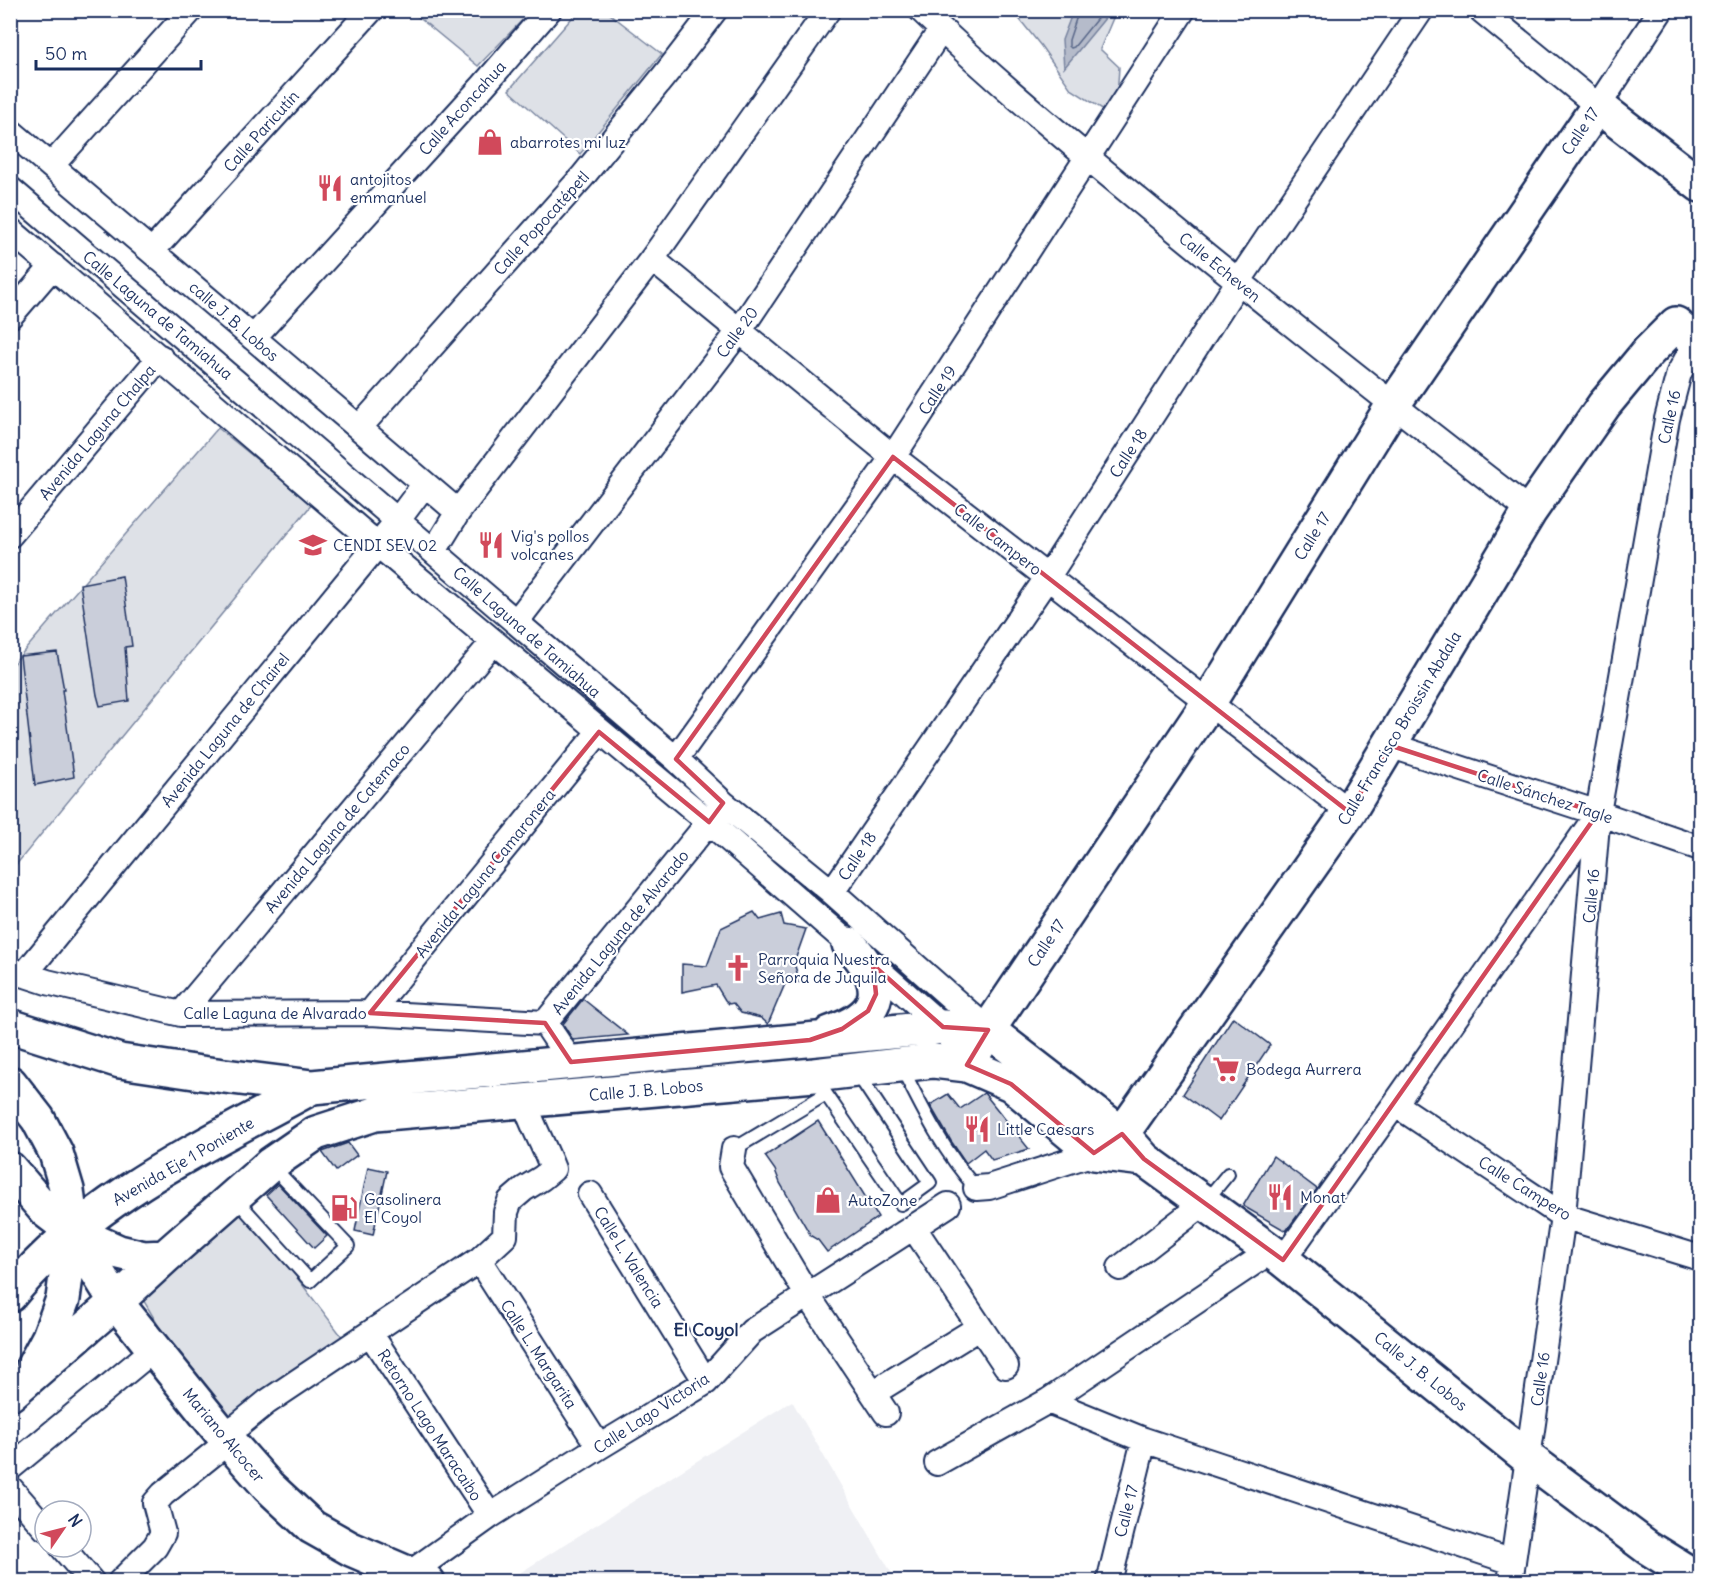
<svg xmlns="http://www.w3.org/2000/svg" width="1711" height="1592" font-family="Delius,sans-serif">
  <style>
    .built { fill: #eff0f4 }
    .green { fill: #dee1e7; stroke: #7c88a2; stroke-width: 1.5 }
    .water { fill: #b5bbca; stroke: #77839f; stroke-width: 1.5 }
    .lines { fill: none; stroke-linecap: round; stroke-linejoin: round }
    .shore { stroke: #596789; stroke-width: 1.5 }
    .building { fill: #caceda; stroke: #1b2f5e; stroke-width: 1.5 }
    .lane-casing { stroke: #1b2f5e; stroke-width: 16 }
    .street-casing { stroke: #1b2f5e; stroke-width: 28 }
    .secondary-casing { stroke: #1b2f5e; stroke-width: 38 }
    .lane { stroke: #fff; stroke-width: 12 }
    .street { stroke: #fff; stroke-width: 24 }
    .secondary { stroke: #fff; stroke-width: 33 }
    .marked { fill: none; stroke: #d1495b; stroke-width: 4.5; stroke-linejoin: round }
    .labels { text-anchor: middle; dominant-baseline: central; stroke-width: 4.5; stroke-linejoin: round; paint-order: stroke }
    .street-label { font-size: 16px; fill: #1b2f5e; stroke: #fff }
    .poi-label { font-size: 16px; fill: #1b2f5e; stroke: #fff; text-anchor: start }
    .neighbourhood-label { font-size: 18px; font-weight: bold; fill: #1b2f5e; stroke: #fff }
  </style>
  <rect width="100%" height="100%" fill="#fff"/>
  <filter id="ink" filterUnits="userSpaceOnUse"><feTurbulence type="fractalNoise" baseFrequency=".0167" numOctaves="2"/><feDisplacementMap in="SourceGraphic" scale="12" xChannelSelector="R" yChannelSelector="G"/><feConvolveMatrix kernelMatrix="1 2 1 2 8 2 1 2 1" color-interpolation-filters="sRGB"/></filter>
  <g filter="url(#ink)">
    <!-- built -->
    <path class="built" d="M792 1401 895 1579 894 1581H507Z"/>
    <!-- green -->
    <path class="green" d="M411 11H531L478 66Z
      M578 11H606L662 54 580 154 509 90Z
      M1013 11H1116L1100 49 1119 67 1117 98 1107 112 1071 89 1041 46Z
      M218 428 312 504 11 871V666Z
      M243 1207 350 1347 223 1435 142 1298Z"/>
    <!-- water -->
    <path class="water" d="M1073 11H1111L1064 68 1062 40Z"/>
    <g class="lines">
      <!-- shore -->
      <path class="shore" d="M1079 10 1069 40V46L1071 48 1074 47 1104 10"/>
    </g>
    <!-- building -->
    <path class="building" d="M122 576 132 646 125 647 129 701 100 706 97 695 80 584Z
      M57 652 64 690H62L74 777 35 785 20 656Z
      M754 912 760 920 781 914 784 925 806 929 794 963 800 982 785 984 768 1024 761 1018 741 1013 733 1003 729 1004 725 1000 716 985 682 992V964L707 966 721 928Z
      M583 999 628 1035 573 1040 563 1024Z
      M1233 1017 1270 1045 1219 1121 1183 1094Z
      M984 1093 1029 1149 992 1160 984 1149 966 1163 951 1141 930 1105 948 1094 960 1109Z
      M818 1121 878 1217 827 1252 818 1240 811 1236 780 1183 775 1170 765 1156Z
      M348 1143 357 1155 336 1171 322 1152Z
      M1273 1156 1317 1189 1286 1231 1243 1206Z
      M368 1167 387 1171 373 1235 355 1231Z
      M278 1184 327 1236 314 1248 266 1195Z"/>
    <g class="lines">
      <defs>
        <path id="lane" d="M901 1066C922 1108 944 1153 976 1188
          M815 1078 901 1204 930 1183 857 1073
          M734 1149 826 1094
          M1204 1203 1228 1174
          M243 1207 310 1281 348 1246 271 1165"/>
        <path id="street" d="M921 10C996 82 1077 149 1157 215 1280 316 1404 414 1530 511
          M1481 10 1598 106 1661 10
          M10 131 458 512
          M51 166 191 10
          M10 189 676 759 723 803 832 892 988 1030
          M10 230 365 534 709 822 849 944 943 1027 967 1065
          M152 251 371 10
          M652 259 893 457 1349 812
          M10 316 53 266
          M253 338 483 86 549 10
          M359 428 583 176 668 71 715 10
          M10 535 160 357
          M434 551 458 512 652 259 828 10
          M516 622 740 330 941 30
          M1389 745 1598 813 1700 848
          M676 759 893 457 1183 10
          M832 892 1047 578 1238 282 1421 10
          M10 970 47 982 181 1014 370 1013 545 1023
          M24 975 398 520 424 485
          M370 1013 599 732
          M181 1014 493 642
          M545 1023 718 811
          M545 1023 571 1062
          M1395 1104 1563 1216 1700 1258
          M734 1149 731 1167 808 1296 886 1413
          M976 1188 989 1187 1094 1153 1105 1146
          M590 1194 706 1382
          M914 1228 1006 1366
          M479 1260 599 1447
          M1283 1260 1395 1104 1597 815
          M1120 1268 1204 1203
          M370 1333 490 1516
          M873 1393 980 1327
          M1048 1401 1144 1440 1513 1562
          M223 1435 240 1424 267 1402 479 1260 505 1236 506 1212 510 1201 524 1189 542 1178 553 1169C544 1145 531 1124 524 1100
          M937 1463 1048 1401 1271 1251
          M10 1468 153 1350
          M10 1488 45 1528
          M62 1547 92 1582
          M409 1574 490 1516 599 1447 706 1382 752 1331 948 1205
          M120 1582 155 1547 163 1533 155 1503 163 1494 229 1441
          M1109 1582 1144 1440
          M1510 1582 1563 1216 1598 813 1667 419 1679 373 1700 335"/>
        <path id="secondary" d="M1676 324 1700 346
          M10 1026 120 1061 201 1073 312 1087 943 1027 988 1030 1122 1134 1144 1159 1283 1260 1529 1459 1647 1547 1700 1580
          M830 1033C885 1014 888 985 849 944
          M967 1065 988 1030 1209 702 1393 405 1598 106 1700 185
          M10 1083 38 1119 56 1153 67 1190 72 1231 63 1299 49 1337 33 1367
          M1122 1134 1349 812 1530 511 1604 405 1648 352 1676 324
          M10 1169 46 1211 72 1231 119 1252 144 1258 165 1257
          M72 1231 116 1302 223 1435 268 1486 312 1527 351 1549 428 1582
          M10 1295C89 1198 205 1146 312 1087
          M10 1394 116 1302 165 1257 271 1164 316 1133 375 1114 814 1075 933 1061 967 1065 1011 1084 1094 1153 1144 1159"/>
      </defs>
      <!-- lane casing -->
      <use href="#lane" class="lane-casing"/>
      <!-- street casing -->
      <use href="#street" class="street-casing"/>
      <!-- secondary casing -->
      <use href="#secondary" class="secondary-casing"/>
      <!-- lane -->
      <use href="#lane" class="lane"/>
      <!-- street -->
      <use href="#street" class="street"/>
      <!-- secondary -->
      <use href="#secondary" class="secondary"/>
    </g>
  </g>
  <!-- marked area -->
  <path class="marked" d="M893 457 1349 812 1389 745 1598 813 1283 1260 1144 1159 1122 1134 1094 1153 1011 1084 967 1065 988 1030 943 1027 873 965 876 994 868 1011 842 1029 810 1040 571 1062 545 1023 370 1013 599 732 709 822 723 803 676 759Z"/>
  <!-- icons -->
  <defs>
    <symbol id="shop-bare" viewBox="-9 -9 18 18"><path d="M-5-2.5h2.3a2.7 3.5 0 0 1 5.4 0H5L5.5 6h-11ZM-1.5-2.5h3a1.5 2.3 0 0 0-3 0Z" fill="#d1495b" stroke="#fff" stroke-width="2.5" paint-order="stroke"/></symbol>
    <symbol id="restaurant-bare" viewBox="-9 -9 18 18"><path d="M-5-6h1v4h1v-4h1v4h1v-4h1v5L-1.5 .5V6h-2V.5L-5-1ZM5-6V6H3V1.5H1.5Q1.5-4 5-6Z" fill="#d1495b" stroke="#fff" stroke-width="2.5" paint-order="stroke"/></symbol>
    <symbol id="school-bare" viewBox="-9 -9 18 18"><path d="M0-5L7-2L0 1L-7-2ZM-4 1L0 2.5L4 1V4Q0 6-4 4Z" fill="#d1495b" stroke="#fff" stroke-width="2.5" paint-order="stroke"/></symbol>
    <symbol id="church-bare" viewBox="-9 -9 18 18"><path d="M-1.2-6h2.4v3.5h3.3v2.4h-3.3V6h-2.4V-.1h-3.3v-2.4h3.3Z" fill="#d1495b" stroke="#fff" stroke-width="2.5" paint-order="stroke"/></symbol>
    <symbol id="supermarket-bare" viewBox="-9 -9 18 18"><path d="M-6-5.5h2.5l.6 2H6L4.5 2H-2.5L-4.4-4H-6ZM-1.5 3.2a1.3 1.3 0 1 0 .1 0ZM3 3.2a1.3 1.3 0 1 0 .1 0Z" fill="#d1495b" stroke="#fff" stroke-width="2.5" paint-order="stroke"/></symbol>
    <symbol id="fuel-bare" viewBox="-9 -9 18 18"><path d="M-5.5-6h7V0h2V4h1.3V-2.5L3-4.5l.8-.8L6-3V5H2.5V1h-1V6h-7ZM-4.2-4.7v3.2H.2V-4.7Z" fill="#d1495b" stroke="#fff" stroke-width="2.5" paint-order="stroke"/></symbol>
  </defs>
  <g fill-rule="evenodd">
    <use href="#shop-bare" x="471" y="123" width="38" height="38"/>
    <use href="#restaurant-bare" x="311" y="169" width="38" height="38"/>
    <use href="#school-bare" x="294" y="526" width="38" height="38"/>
    <use href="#restaurant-bare" x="472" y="526" width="38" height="38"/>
    <use href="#church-bare" x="719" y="949" width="38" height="38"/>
    <use href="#supermarket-bare" x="1207" y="1050" width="38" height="38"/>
    <use href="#restaurant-bare" x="958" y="1110" width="38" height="38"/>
    <use href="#restaurant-bare" x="1261" y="1178" width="38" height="38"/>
    <use href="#shop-bare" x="809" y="1181" width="38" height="38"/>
    <use href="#fuel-bare" x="325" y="1189" width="38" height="38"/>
  </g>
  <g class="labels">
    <!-- street labels -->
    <g class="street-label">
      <text transform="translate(462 108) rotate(-48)">Calle Aconcahua</text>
      <text transform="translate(261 131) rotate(-48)">Calle Paricutín</text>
      <text transform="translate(1580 131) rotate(-56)">Calle 17</text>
      <text transform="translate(541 223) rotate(-48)">Calle Popocatépetl</text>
      <text transform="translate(1220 267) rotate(39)">Calle Echeven</text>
      <text transform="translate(158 315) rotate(40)">Calle Laguna de Tamiahua</text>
      <text transform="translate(234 321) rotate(41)">calle J. B. Lobos</text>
      <text transform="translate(737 332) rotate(-54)">Calle 20</text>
      <text transform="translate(937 390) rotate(-57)">Calle 19</text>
      <text transform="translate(1669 417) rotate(-78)">Calle 16</text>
      <text transform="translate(97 432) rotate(-50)">Avenida Laguna Chalpa</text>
      <text transform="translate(1128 453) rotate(-57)">Calle 18</text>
      <text transform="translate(1312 536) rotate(-58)">Calle 17</text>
      <text transform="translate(998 539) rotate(38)">Calle Campero</text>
      <text transform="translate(527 632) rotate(41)">Calle Laguna de Tamiahua</text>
      <text transform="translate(1399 728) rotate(-59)">Calle Francisco Broissin Abdala</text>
      <text transform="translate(225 730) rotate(-51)">Avenida Laguna de Chairel</text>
      <text transform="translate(1545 796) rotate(18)">Calle Sánchez Tagle</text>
      <text transform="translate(337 828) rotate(-50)">Avenida Laguna de Catemaco</text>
      <text transform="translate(857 856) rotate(-56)">Calle 18</text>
      <text transform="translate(485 873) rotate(-51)">Avenida Laguna Camaronera</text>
      <text transform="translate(1591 896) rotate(-85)">Calle 16</text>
      <text transform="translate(620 932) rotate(-51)">Avenida Laguna de Alvarado</text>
      <text transform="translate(1046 943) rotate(-56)">Calle 17</text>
      <text x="275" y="1013">Calle Laguna de Alvarado</text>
      <text transform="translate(646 1090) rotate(-5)">Calle J. B. Lobos</text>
      <text transform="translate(183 1161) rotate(-30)">Avenida Eje 1 Poniente</text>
      <text transform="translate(1525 1188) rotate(32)">Calle Campero</text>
      <text transform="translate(629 1257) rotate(58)">Calle L. Valencia</text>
      <text transform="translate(539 1354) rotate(57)">Calle L. Margarita</text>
      <text transform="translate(1421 1371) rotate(39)">Calle J. B. Lobos</text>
      <text transform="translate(1540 1379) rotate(-82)">Calle 16</text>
      <text transform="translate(651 1413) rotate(-33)">Calle Lago Victoria</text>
      <text transform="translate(430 1425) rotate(57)">Retorno Lago Maracaibo</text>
      <text transform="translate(224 1435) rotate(50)">Mariano Alcocer</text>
      <text transform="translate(1126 1511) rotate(-76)">Calle 17</text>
    </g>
    <!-- poi labels -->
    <g class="poi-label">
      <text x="510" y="142">abarrotes mi luz</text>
      <text x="350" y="179">antojitos<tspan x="350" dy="18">emmanuel</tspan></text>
      <text x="511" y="536">Vig's pollos<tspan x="511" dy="18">volcanes</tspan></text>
      <text x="333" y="545">CENDI SEV 02</text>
      <text x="758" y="959">Parroquia Nuestra<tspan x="758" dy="18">Señora de Juquila</tspan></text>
      <text x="1246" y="1069">Bodega Aurrera</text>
      <text x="997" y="1129">Little Caesars</text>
      <text x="1300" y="1197">Monat</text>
      <text x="364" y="1199">Gasolinera<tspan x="364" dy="18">El Coyol</tspan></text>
      <text x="848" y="1200">AutoZone</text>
    </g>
    <!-- neighbourhood labels -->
    <g class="neighbourhood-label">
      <text x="706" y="1329">El Coyol</text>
    </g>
  </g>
  <!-- margin -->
  <rect width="1711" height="1592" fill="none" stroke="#fff" stroke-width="36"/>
  <rect x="18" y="18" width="1675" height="1556" fill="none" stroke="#1b2f5e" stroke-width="2" filter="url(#ink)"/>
  <!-- north arrow -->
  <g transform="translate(63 1529) rotate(55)"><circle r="28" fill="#ffffff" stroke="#a4acbf" stroke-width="1.5"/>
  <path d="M0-4.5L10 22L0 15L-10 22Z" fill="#d1495b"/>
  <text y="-9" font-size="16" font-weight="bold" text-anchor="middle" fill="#1b2f5e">N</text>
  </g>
  <!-- scale -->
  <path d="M36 60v9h165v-9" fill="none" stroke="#1b2f5e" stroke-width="3"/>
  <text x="45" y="60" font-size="18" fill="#1b2f5e" stroke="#ffffff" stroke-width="4.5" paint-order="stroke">50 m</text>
</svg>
